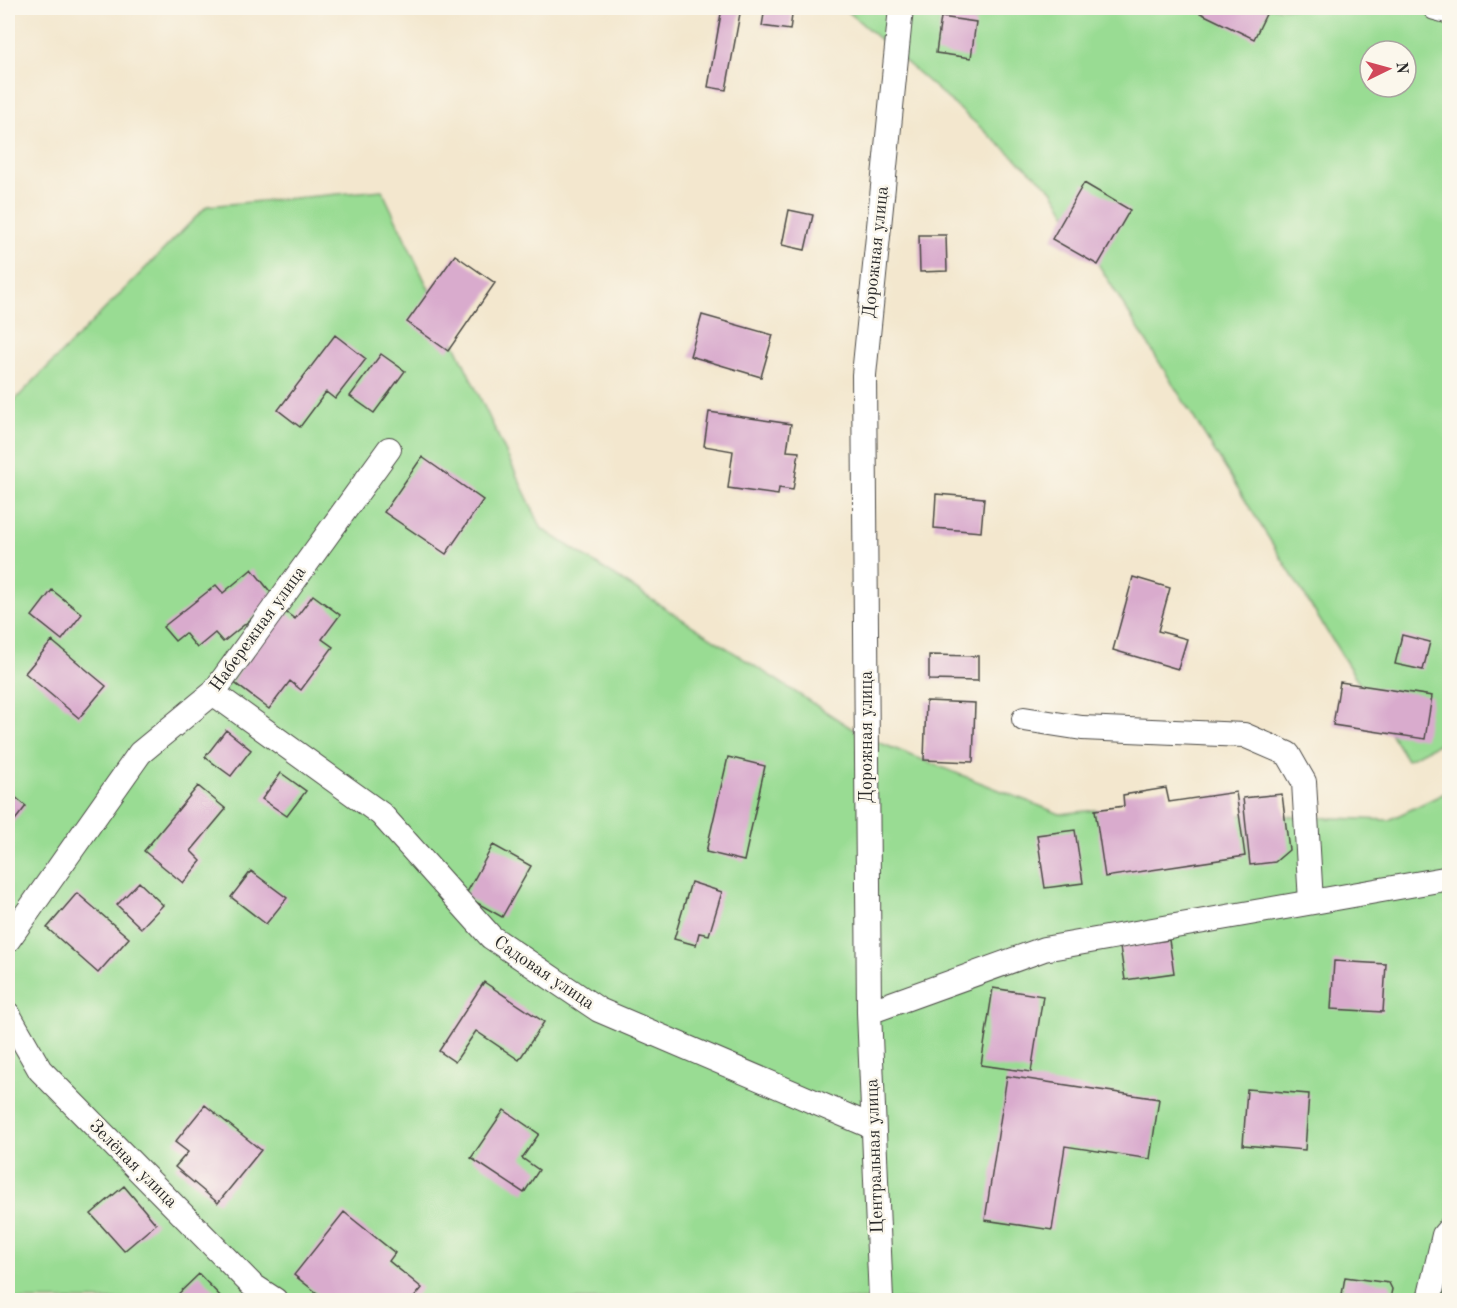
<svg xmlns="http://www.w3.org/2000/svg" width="1457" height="1308" font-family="'Old Standard TT',serif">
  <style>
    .green { fill: #99dc93; stroke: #62845f; stroke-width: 1.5; fill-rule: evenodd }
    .building { fill: #d9abcd }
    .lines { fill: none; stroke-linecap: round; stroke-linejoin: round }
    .minor-casing { stroke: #494743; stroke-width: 26 }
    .minor { stroke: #fff; stroke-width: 24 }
    .labels { text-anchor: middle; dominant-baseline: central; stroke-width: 5; stroke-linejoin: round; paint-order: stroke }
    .street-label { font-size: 18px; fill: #2b2b2b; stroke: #fbf7ec }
  </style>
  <rect width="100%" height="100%" fill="#fbf7ec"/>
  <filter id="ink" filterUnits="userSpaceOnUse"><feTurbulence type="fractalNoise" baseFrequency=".0167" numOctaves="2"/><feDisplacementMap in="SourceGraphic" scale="12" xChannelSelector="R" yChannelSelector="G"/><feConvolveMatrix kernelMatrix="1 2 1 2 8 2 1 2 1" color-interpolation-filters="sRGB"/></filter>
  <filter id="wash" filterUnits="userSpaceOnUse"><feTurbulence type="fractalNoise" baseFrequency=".008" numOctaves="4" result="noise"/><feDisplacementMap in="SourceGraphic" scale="24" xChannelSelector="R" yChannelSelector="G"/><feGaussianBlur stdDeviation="1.35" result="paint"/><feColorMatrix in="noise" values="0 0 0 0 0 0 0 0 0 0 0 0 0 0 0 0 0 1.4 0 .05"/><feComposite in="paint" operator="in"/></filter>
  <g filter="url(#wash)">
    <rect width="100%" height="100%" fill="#f3e7ce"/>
    <!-- green -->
    <path class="green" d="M844 8H1449V738L1407 760 1052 190ZM1370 51H1406V87H1370Z
      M382 190 542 529 865 737 1060 814 1095 810 1389 820 1449 791V1300H8V407L207 206Z"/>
    <g id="blocks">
      <!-- building -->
      <path class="building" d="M722 8H741L726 90 708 87Z
        M765 8H793L790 30 762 26Z
        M1190 8H1269L1254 39Z
        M941 17 976 22 971 58 936 53Z
        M1084 183 1130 210 1098 265 1052 239Z
        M789 210 813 215 805 250 782 245Z
        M919 235H946L947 271 920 272Z
        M455 255 495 283 448 351 407 322Z
        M702 315 773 335 761 377 690 356Z
        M335 335 366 359 335 399 326 392 300 427 278 410Z
        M381 354 405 371 374 413 350 396Z
        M709 412 791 424 787 451 799 452 793 490 779 488 778 495 728 488 733 451 704 446Z
        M422 457 483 500 446 554 384 512Z
        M936 494 984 498 981 532 934 528Z
        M252 569 276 599 223 642 215 633 197 648 185 633 175 641 163 627 216 585 223 593Z
        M1133 577 1170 588 1158 631 1187 639 1178 669 1113 650Z
        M52 590 82 614 62 640 32 616Z
        M313 595 340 615 322 639 333 647 301 690 290 681 269 709 232 681 284 611 295 619Z
        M1402 635 1430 642 1423 670 1395 664Z
        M52 641 106 686 79 718 25 673Z
        M929 655 978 656V681L929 680Z
        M1340 682 1432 696 1425 739 1333 725Z
        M926 701 975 703 973 762 924 760Z
        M226 730 251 750 231 776 205 757Z
        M728 757 765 766 744 861 706 852Z
        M281 773 306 791 287 816 262 799Z
        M198 786 226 809 191 851 201 861 183 883 144 851Z
        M1166 788 1169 802 1236 792 1245 856 1105 877 1095 810 1124 806 1123 795Z
        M8 791 26 806 8 829Z
        M1282 794 1289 850 1275 862 1250 865 1243 798Z
        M1075 830 1083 883 1045 888 1037 835Z
        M493 845 531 866 502 917 465 896Z
        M251 871 287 898 266 924 231 897Z
        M139 882 163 905 141 928 117 905Z
        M691 882 722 892 709 935 699 933 696 945 674 939Z
        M77 893 129 938 98 973 47 928Z
        M1169 940 1174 973 1125 980 1120 947Z
        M1334 961 1386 964 1383 1012 1331 1009Z
        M484 982 544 1022 519 1060 476 1031 455 1062 439 1051Z
        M993 988 1043 996 1031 1072 981 1065Z
        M1007 1076 1159 1099 1150 1159 1065 1146 1052 1230 985 1220Z
        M1247 1089 1309 1094 1305 1150 1243 1145Z
        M205 1105 261 1150 218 1203 175 1167 188 1152 175 1142Z
        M504 1110 539 1134 522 1158 539 1170 524 1193 471 1158Z
        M124 1186 156 1224 124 1251 91 1214Z
        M344 1212 395 1253 389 1261 422 1288 412 1300H326L294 1275Z
        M199 1274 224 1300H172Z
        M1345 1277 1389 1283 1392 1289 1390 1300H1341Z"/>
    </g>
  </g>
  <g filter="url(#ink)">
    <use href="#blocks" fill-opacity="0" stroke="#494743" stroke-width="1.5"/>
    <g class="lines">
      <defs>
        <path id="minor" d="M1435 8 1450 12
          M213 693 381 814 491 937 599 1010 873 1127
          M1024 719 1082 728 1244 735 1288 754 1304 782 1311 902
          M8 940 140 753 213 693 389 449
          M869 1012 1044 949 1450 878
          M8 1014 40 1070 252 1285 275 1300
          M881 1300 869 1012 864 375 901 8
          M1429 1300 1444 1235 1450 1228"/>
      </defs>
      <!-- minor casing -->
      <use href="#minor" class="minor-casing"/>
      <!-- minor -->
      <use href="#minor" class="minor"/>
    </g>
  </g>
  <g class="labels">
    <!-- street labels -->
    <g class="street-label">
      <text transform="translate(876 252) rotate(-84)">Дорожная улица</text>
      <text transform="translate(258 629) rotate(-54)">Набережная улица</text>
      <text transform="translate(867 737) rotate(-90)">Дорожная улица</text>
      <text transform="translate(544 973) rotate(34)">Садовая улица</text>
      <text transform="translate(875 1156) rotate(-92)">Центральная улица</text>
      <text transform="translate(133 1164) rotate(45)">Зелёная улица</text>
    </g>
  </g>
  <!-- margin -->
  <rect width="1457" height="1308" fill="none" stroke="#fbf7ec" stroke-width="30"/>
  <!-- north arrow -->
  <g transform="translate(1388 69) rotate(85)"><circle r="28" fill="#fbf7ec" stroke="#a8a59f" stroke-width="1.5"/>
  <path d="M0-4.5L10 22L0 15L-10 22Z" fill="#d1495b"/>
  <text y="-9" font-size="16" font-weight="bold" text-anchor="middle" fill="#2b2b2b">N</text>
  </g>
</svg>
